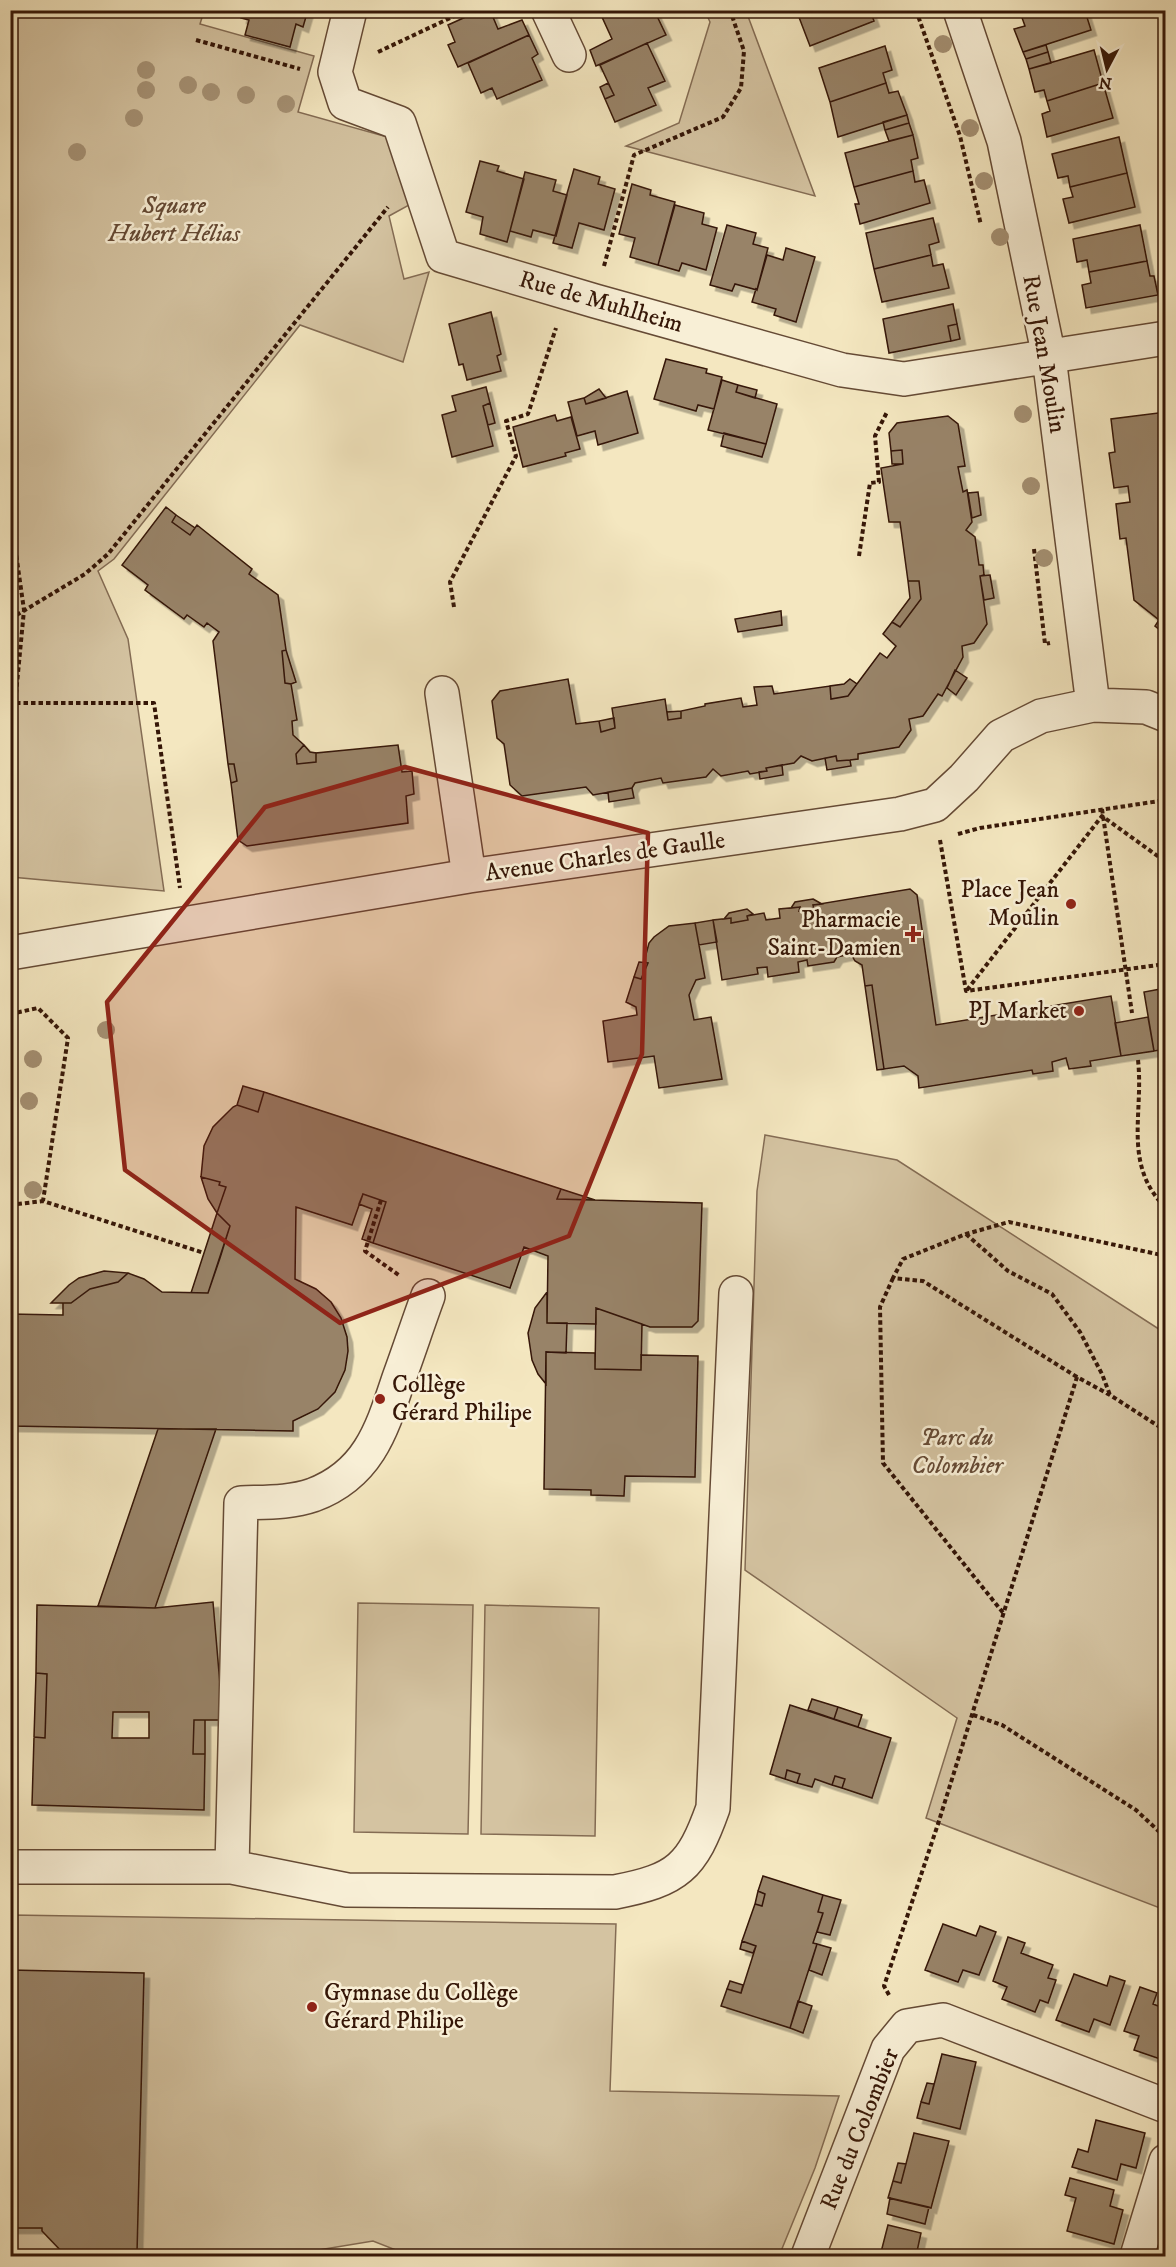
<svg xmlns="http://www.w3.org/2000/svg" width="1176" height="2267" font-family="'IM FELL DW Pica',serif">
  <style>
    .green { fill: #d4c3a1; stroke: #846c54; stroke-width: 1.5 }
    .building { fill: #988367; stroke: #351607; stroke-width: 1.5; fill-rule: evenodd; filter: url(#shadow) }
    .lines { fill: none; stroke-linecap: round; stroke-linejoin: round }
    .minor-casing { stroke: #654a35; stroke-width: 36 }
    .path { stroke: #351607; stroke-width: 4; stroke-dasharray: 4.5 3; stroke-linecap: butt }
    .minor { stroke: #f8efd6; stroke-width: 33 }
    .tree { fill: #a59174 }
    .marked { fill: #8f2418; fill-opacity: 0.2; stroke: #8f2418; stroke-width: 4.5; stroke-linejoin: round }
    .poi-dot { fill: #8f2418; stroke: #f8efd6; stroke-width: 2 }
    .labels { text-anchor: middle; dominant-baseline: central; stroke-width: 5; stroke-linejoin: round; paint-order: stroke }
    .park-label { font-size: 24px; font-style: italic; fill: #654a35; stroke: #f8efd6 }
    .street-label { font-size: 24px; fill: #351607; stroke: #f8efd6 }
    .poi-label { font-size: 24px; fill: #351607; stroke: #f8efd6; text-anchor: end }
  </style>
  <defs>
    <filter id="shadow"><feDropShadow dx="5.5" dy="5.5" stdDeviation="0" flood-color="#0004"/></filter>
  </defs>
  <rect width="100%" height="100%" fill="#f4e7c0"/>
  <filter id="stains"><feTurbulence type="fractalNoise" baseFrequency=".00333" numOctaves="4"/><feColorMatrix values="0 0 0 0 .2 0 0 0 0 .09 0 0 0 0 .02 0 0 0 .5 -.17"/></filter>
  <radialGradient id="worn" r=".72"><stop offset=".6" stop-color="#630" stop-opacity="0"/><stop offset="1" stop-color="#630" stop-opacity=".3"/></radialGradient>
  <!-- green -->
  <path class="green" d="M10 11H204L200 24 314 56 298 112 391 138 411 204 389 216 404 279 429 272 403 362 300 325 114 559 98 571 128 639 164 891 11 877Z
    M705 11H746L815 196 626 146 679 123 710 22Z
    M765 1135 897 1160 1165 1333V1910L926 1818 957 1718 745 1570 757 1191Z
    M358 1603 473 1605 468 1834 354 1832Z
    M485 1605 599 1608 595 1836 481 1834Z
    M11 1915 616 1924 610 2091 839 2096 815 2168 779 2256H411L373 2241 282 2256H11Z"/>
  <!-- building -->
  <path class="building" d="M243 10H308L303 27 296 24 290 47 245 35 249 20 241 18Z
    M481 10H490L498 29 522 20 529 35 458 67 448 45 455 42 448 25Z
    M617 10H648L649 14 655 12 666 35 596 66 590 50 612 39 602 17Z
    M800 10H870L874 21 810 46 797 12Z
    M1033 10 1085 11 1091 30 1023 52 1014 29 1025 26 1021 15Z
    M529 35 538 54 532 58 542 80 497 99 492 88 481 93 468 63Z
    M647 43 665 81 648 88 656 105 615 122 605 99 614 95 600 65Z
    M1046 45 1048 52 1026 59 1023 52Z
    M885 46 892 70 883 73 886 83 830 102 819 68Z
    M1094 50 1103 83 1047 101 1044 90 1035 92 1029 69Z
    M1048 52 1051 63 1029 69 1026 59Z
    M608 83 614 95 605 99 600 87Z
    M886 83 889 93 898 91 907 115 838 137 830 102Z
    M1103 83 1113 118 1047 137 1042 114 1050 111 1047 101Z
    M907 115 909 123 885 130 883 122Z
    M909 123 913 135 889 141 885 130Z
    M913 135 918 158 911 160 913 171 854 187 845 153Z
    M1119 137 1127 173 1070 187 1068 176 1058 178 1052 154Z
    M480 161 499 166 497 171 524 179 507 242 480 234 483 217 466 212Z
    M574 169 600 177 598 184 615 189 604 230 579 223 572 248 553 243Z
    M913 171 915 182 924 180 930 203 860 224 855 204H859L854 187Z
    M525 172 556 180 553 191 567 195 556 236 533 230 531 237 510 231Z
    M1127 173 1135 207 1069 223 1063 199 1073 197 1070 187Z
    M632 184 651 190 650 195 675 202 658 265 630 257 635 238 619 234Z
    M675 205 704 213 702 224 717 228 706 270 682 263 679 271 658 265Z
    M933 218 939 242 929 245 931 255 874 269 866 233Z
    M727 225 756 233 753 244 768 248 757 290 735 284 732 291 710 285Z
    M1140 225 1147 261 1089 272 1087 260 1077 262 1073 239Z
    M786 248 815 257 796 322 774 315 776 309 752 302 756 289 757 290 767 255 783 260Z
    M931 255 933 266 943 264 949 288 882 302 874 269Z
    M1147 261 1150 276H1154L1158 295 1086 308 1082 285 1091 283 1089 272Z
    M953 304 957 324 948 326 951 341 889 353 883 319Z
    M491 312 501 354 497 356 501 371 467 380 463 364 459 365 449 324Z
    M957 324 960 339 951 341 948 326Z
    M666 359 707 369 706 373 722 377 714 409 698 405 696 411 654 399Z
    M722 380 738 385 736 392 777 404 766 444 708 430Z
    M738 385 757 390 755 398 736 392Z
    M486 387 490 403 483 406 493 446 452 457 442 415 456 411 452 396Z
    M599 389 606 398 586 404 584 398Z
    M627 391 638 433 598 445 595 431 577 436 568 402 584 398 586 404Z
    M490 403 495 423 488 425 483 406Z
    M1166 412V635L1155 626 1159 620 1134 600 1126 538 1120 539 1116 504 1130 502 1128 486 1114 488 1109 453 1115 452 1111 419Z
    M555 415 557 421 571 417 580 449 565 453 566 456 523 467 513 427Z
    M948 416 958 424 965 466 958 467 963 492 967 490 972 522 966 530 975 537 979 565H983L984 575 980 576 987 624 974 643 962 646 963 657 942 696 938 694 923 716 909 719 911 730 899 747 858 754V759L850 760 837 761 836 756 812 761 801 756 794 763 766 768 767 771 750 774 748 771 721 776 713 769 706 777 663 783 661 778 635 783 632 788 593 795 586 787 522 796 510 785 504 744 497 738 492 701 500 691 568 679 576 724 599 721 601 732 615 728 612 708 665 699 668 720 681 718V711L705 706V704L741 698 743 707 757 705 754 687 772 686 774 694 830 686 831 699 848 696 880 653 887 658 896 646 883 634 892 622 900 627 921 599 919 581H908L900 522H889L881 468 903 464 902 450 891 451 889 433 897 423Z
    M724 433 766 444 762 457 721 446Z
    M902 450 903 464H892L891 451Z
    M978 492 981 515 972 518 968 493Z
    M166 507 176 515 172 522 190 535 197 525 252 569 249 574 278 595 286 650 282 651 285 683 291 684 297 720 292 721 293 735 304 745 296 754 297 764 316 762V753L398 745 402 772 412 771 414 794 406 796 408 823 247 846 238 840 231 783 237 781 234 764H228L213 641 219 632 207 623 204 627 187 615 184 619 145 590 148 585 122 565Z
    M176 515 195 528 190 535 172 522Z
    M990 575 994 598 984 600 980 576Z
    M908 581H919L921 599 900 627 892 622 910 598Z
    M781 611 782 625 738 632 735 619Z
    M286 650 296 682 291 684 285 683 282 651Z
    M955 670 967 678 956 695 947 688Z
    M850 679 857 684 848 696 831 699 830 686 844 684Z
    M681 711V718L668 720 667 712Z
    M614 718 615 728 601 732 599 721Z
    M304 745 310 752 316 753V762L297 764 296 754Z
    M836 756 837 761 850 760 851 766 827 770 825 758Z
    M228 764H234L237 781 231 783Z
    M782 765 783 775 760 779 759 772 767 771 766 768Z
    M632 788 634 798 609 802 608 792Z
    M910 889 917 895 936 1025 1111 996 1121 1056 1090 1061 1091 1066 1069 1069 1066 1058 1052 1062 1053 1071 1033 1074 1032 1070 919 1088 918 1076 904 1066 884 1069 872 985 865 986 862 965 855 961 851 954 837 957 834 962 808 966 807 960 798 962 799 972 768 977 767 967 757 968 758 974 722 980 713 920 731 918V923L748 920 747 916 764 913 766 920 780 918 779 909 800 907 799 911 814 909 813 905Z
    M813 899 822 904 813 905 814 909 799 911 800 907 791 908 795 902Z
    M747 909 753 914 747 916 748 920 731 923V918L724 919 729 913Z
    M713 920 717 942 699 945 695 923Z
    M695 923 705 978 696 980 689 995 694 1020 711 1017 722 1079 659 1088 654 1056 608 1062 603 1021 637 1015 636 1007 626 1002 634 977 641 979 648 963 644 962 649 943 654 937 669 926Z
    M639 962 648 963 641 979 634 977Z
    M872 985 884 1069 877 1070 865 986Z
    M1166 988V1049L1154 1051 1144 992Z
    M1148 1017 1154 1051 1121 1056 1115 1023Z
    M243 1086 264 1092 258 1112 237 1105Z
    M264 1092 561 1189 557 1199 702 1203 698 1321 692 1327H650L596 1308V1324L547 1323 548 1256 524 1247 510 1288 373 1243 386 1202 363 1194 352 1225 296 1207 295 1279 316 1289 331 1302 341 1318 347 1337 348 1351 345 1370 335 1392 318 1409 293 1421V1431L10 1426V1314L63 1315V1303H71L90 1289 118 1282 128 1273 144 1279 162 1292 208 1293 230 1226 217 1213 226 1187 219 1185 220 1182 201 1177 204 1146 213 1127 233 1107 237 1105 258 1112Z
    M201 1177 220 1182 219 1185 226 1187 217 1213 208 1199Z
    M561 1189 595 1200 557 1199Z
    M363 1194 386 1202 373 1243 362 1239 372 1209 359 1204Z
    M217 1213 230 1226 220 1258 208 1293H191Z
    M104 1271 128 1273 118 1282 90 1289 71 1303H51L69 1285 79 1278Z
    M547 1292V1323H567L566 1353 546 1352V1384L538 1374 532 1360 528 1333 535 1308Z
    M596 1308 642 1324 641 1370 595 1369Z
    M546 1352 595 1353V1369L641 1370V1355L698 1356 695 1477 625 1476 624 1496 591 1495V1490L544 1489Z
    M158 1429H216L155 1608 98 1606Z
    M213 1602 223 1720H194L193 1754H205L204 1810 32 1805 34 1737 45 1738 47 1674 36 1673 37 1605 155 1608ZM113 1712H149V1738H112Z
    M36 1673 47 1674 45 1738 34 1737Z
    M812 1699 838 1707 834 1719 808 1710Z
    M790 1705 891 1738 872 1798 842 1788 845 1779 835 1776 832 1785 815 1779 812 1787 797 1783 800 1774 787 1770 785 1779 770 1774Z
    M838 1707 862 1715 858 1727 834 1719Z
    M194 1720H205V1754H193Z
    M787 1770 800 1774 797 1783 785 1779Z
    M835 1776 845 1779 842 1788 832 1785Z
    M763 1876 823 1895 818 1912 823 1913 813 1943 817 1944 790 2028 721 2006 727 1989 741 1993 756 1946 742 1941 755 1904 762 1906 765 1894 758 1891Z
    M758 1891 765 1894 762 1906 755 1904Z
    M823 1895 841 1900 830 1935 817 1932 823 1913 818 1912Z
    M943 1924 976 1936 980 1926 996 1932 979 1975 963 1970 958 1982 925 1970Z
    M1008 1937 1025 1943 1021 1953 1053 1965 1048 1978 1056 1980 1048 2003 1040 2000 1035 2012 1002 1999 1007 1987 993 1981Z
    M742 1941 756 1946 753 1953 740 1949Z
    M817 1944 831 1948 822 1975 809 1970Z
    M10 1970 144 1973 137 2253H75L71 2256H66L42 2231V2228H10Z
    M1074 1974 1107 1986 1110 1976 1125 1981 1110 2025 1094 2019 1089 2032 1056 2020Z
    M730 1981 743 1985 741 1993 727 1989Z
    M1140 1987 1157 1993 1153 2004 1166 2009V2061L1134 2050 1139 2036 1124 2031Z
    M798 2001 812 2006 803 2033 790 2028Z
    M942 2054 976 2062 960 2129 917 2118 921 2102 929 2104Z
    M927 2083 934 2084 929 2104 921 2102Z
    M1096 2120 1145 2133 1136 2168 1121 2164 1117 2180 1072 2167 1078 2149 1088 2152Z
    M914 2133 949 2141 931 2208 888 2198 893 2181 901 2183Z
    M898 2163 906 2164 901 2183 893 2181Z
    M1070 2178 1114 2190 1110 2206 1123 2210 1114 2244 1067 2231 1076 2198 1065 2195Z
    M890 2198 929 2207 925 2224 887 2214Z
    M888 2225 921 2233 916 2256H880Z
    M1061 2250 1083 2256H1060Z"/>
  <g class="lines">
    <defs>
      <path id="minor" d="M350 10 335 72 345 103 399 123 443 256 595 301 842 370 904 379 1166 338
        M548 10 569 55
        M960 10 1004 141 1049 357 1093 705
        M442 693 469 876
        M10 953 469 876 900 814 935 805 964 778 1001 736 1041 716 1093 705 1146 707 1166 715
        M10 1867H232L347 1890 615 1892C678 1880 692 1867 713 1808L736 1293
        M232 1867 241 1503C265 1502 290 1503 313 1495 369 1474 382 1429 399 1378 409 1351 418 1323 428 1296
        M808 2256 888 2049 907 2026 943 2020 1166 2106
        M1137 2256 1166 2161"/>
    </defs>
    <!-- minor casing -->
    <use href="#minor" class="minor-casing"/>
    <!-- path -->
    <path class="path" d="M916 10 960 136 981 225
      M196 40 300 69
      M378 52 467 10
      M604 266 634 155 723 117 741 88 744 51 730 10
      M10 511 24 610 10 757
      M1034 549 1045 644 1050 643
      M859 556 870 483 879 482 875 436 887 412
      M454 607 450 582 516 456 506 421 528 414 556 328
      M10 619 85 574 108 554 388 207
      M16 703H154L180 888
      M1102 809 1132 1013
      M958 834 980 828 1166 800
      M940 840 966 991 1166 964
      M967 990 1102 816 1166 862
      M10 1014 38 1008 68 1038 43 1201
      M1138 1060C1144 1114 1122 1165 1166 1208
      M381 1200 365 1251 400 1276
      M10 1205 43 1201 204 1253
      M966 1234 1008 1271 1052 1294 1080 1332 1102 1374 1110 1395
      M893 1278 880 1307 883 1463 1004 1614
      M1077 1377 923 1281 893 1278 903 1259 966 1234 1009 1222 1166 1256
      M973 1715 1002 1725 1136 1810 1166 1838
      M889 1995 884 1986 938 1824 1077 1377 1110 1395 1166 1431"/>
    <!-- minor -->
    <use href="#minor" class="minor"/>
  </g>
  <!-- trees -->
  <g class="tree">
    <circle cx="943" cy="44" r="9"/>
    <circle cx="146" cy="70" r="9"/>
    <circle cx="188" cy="85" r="9"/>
    <circle cx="146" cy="90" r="9"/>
    <circle cx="211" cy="92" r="9"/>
    <circle cx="246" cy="95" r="9"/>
    <circle cx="286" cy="104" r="9"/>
    <circle cx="134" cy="118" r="9"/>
    <circle cx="970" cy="128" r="9"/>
    <circle cx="77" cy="152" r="9"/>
    <circle cx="984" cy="181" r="9"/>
    <circle cx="1000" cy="237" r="9"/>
    <circle cx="1023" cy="414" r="9"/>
    <circle cx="1031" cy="486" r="9"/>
    <circle cx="1044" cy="558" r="9"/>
    <circle cx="106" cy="1030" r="9"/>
    <circle cx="33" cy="1059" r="9"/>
    <circle cx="29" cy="1101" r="9"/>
    <circle cx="33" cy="1190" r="9"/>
  </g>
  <!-- marked area -->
  <path class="marked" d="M405 767 648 833 642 1054 569 1236 340 1323 125 1170 107 1002 265 807Z"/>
  <!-- markers -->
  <g class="poi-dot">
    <circle cx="1071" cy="904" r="6"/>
    <path d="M910 925h6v6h6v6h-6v6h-6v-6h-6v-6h6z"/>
    <circle cx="1079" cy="1011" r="6"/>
    <circle cx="380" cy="1399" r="6"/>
    <circle cx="312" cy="2007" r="6"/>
  </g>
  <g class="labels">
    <!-- park labels -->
    <g class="park-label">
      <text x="174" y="206">Square<tspan x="174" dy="28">Hubert Hélias</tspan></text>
      <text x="957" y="1438">Parc du<tspan x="957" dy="28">Colombier</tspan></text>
    </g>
    <!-- street labels -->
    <g class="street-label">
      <text transform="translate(601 302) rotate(16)">Rue de Muhlheim</text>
      <text transform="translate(1044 354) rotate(80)">Rue Jean Moulin</text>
      <text transform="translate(605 857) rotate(-8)">Avenue Charles de Gaulle</text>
      <text transform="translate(860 2129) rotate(-68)">Rue du Colombier</text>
    </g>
    <!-- poi labels -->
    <g class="poi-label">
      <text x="1059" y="890">Place Jean<tspan x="1059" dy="28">Moulin</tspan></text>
      <text x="901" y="920">Pharmacie<tspan x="901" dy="28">Saint-Damien</tspan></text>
      <text x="1067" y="1011">PJ Market</text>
      <text x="392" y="1385" text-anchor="start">Collège<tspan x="392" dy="28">Gérard Philipe</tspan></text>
      <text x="324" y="1993" text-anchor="start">Gymnase du Collège<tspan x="324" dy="28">Gérard Philipe</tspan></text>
    </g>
  </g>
  <!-- margin -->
  <rect width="1176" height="2267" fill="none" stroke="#f4e7c0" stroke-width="36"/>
  <rect x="12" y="12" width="1152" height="2243" fill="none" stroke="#351607" stroke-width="3"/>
  <rect x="18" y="18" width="1140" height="2231" fill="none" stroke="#351607" stroke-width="1.5"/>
  <!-- north arrow -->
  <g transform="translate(1107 69) rotate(187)" stroke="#f8efd6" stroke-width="4.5" paint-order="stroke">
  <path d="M0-4.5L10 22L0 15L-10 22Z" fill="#351607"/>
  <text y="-9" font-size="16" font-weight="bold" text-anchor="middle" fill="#351607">N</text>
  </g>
  <rect width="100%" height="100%" filter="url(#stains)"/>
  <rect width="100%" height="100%" fill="url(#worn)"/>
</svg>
